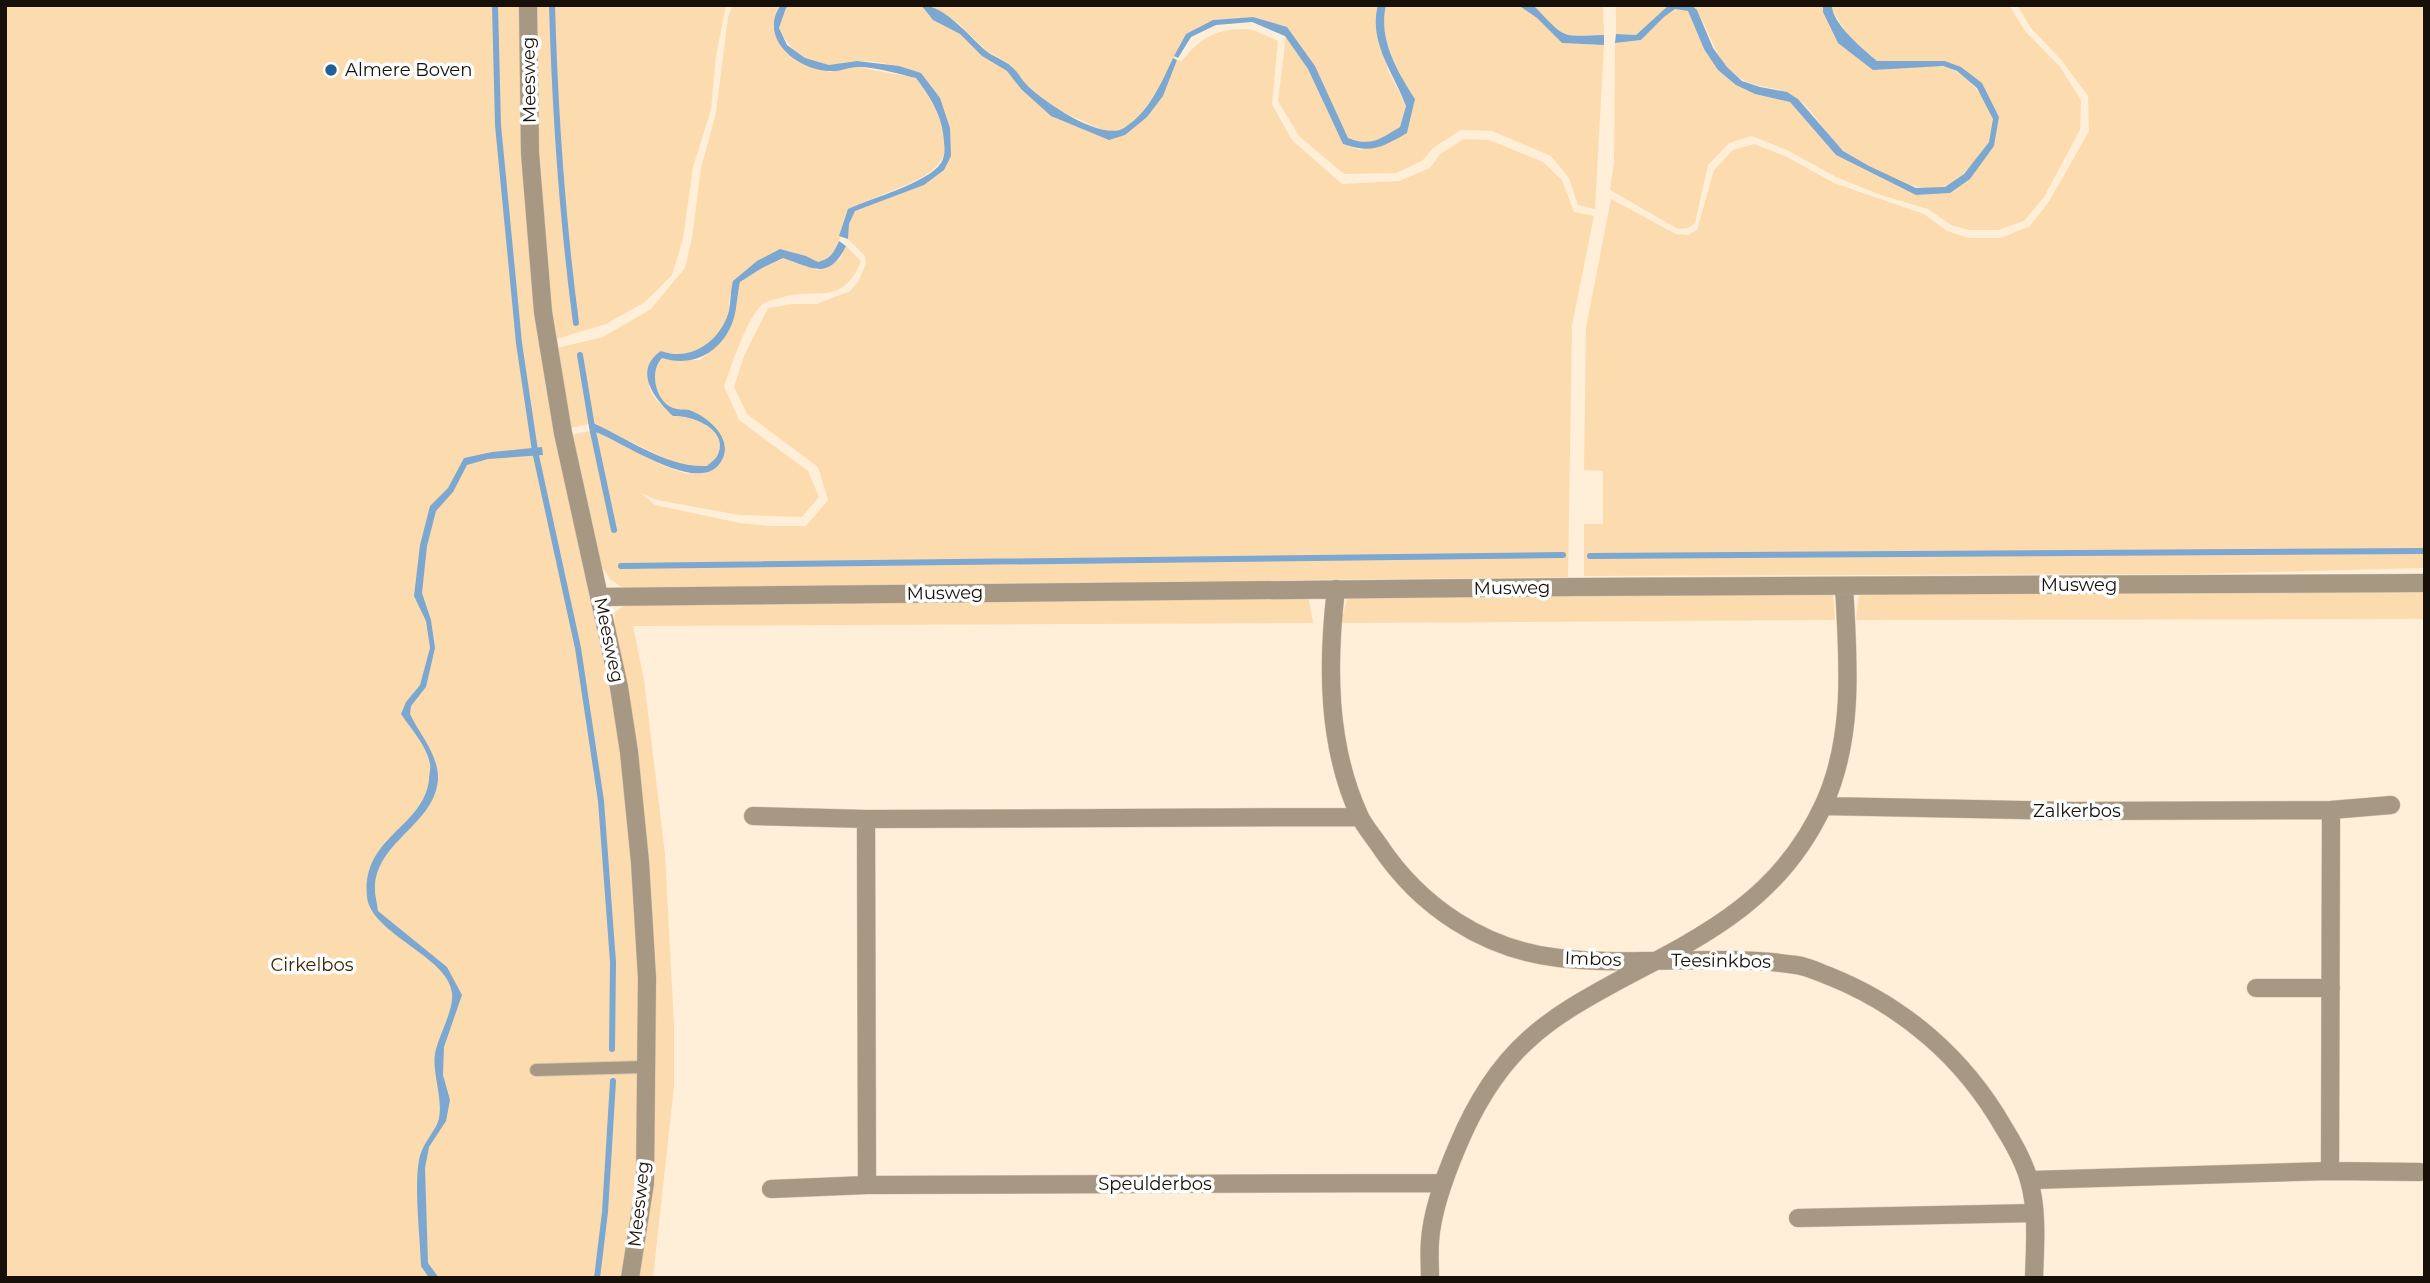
<svg xmlns="http://www.w3.org/2000/svg" width="2430" height="1283" font-family="Montserrat,sans-serif">
  <style>
    .green { fill: #fcdcaf }
    .water { fill: #7ba7d0 }
    .lines { fill: none; stroke-linecap: round; stroke-linejoin: round }
    .stream { stroke: #7ba7d0; stroke-width: 6 }
    .service-casing { stroke: #dacab7; stroke-width: 14 }
    .minor-casing { stroke: #dacab7; stroke-width: 19 }
    .service { stroke: #a79883; stroke-width: 12 }
    .minor { stroke: #a79883; stroke-width: 18 }
    .poi-dot { fill: #1e6196; stroke: #fefefe; stroke-width: 2.5 }
    .labels { text-anchor: middle; dominant-baseline: central; stroke-width: 7; stroke-linejoin: round; paint-order: stroke }
    .poi-label { font-size: 18px; fill: #161008; stroke: #fefefe; text-anchor: start }
    .street-label { font-size: 18px; fill: #161008; stroke: #fefefe }
    .park-label { font-size: 18px; fill: #3c2500; stroke: #fefefe }
  </style>
  <rect width="100%" height="100%" fill="#ffeed8"/>
  <!-- green -->
  <path class="green" d="M5 5H526L542 360 546 369 614 702 634 862 638 956 637 1161 624 1278H5Z
    M536 5H726L716 56 711 110 693 167 683 239 672 275 645 302 606 324 553 340 539 192Z
    M733 5H781L773 27 786 53 830 72 857 67 916 78C985 175 923 174 849 209 841 228 840 257 818 263L806 256 780 249C761 259 743 272 731 292 728 298 730 306 728 313 721 342 690 362 661 351 644 387 643 388 673 416 691 415 729 429 718 454 716 458 710 463 707 466L687 467 668 460 593 423 570 428 553 349 603 337 651 309 685 268 692 238 701 168 716 113 728 17Z
    M790 5H921L933 20 960 34 982 56 1007 71 1021 89 1109 139 1125 135 1163 96 1177 60 1182 61C1198 39 1217 28 1246 29 1256 30 1268 37 1278 41L1272 104 1292 140 1342 184 1399 181 1430 168 1440 154 1464 139 1489 140 1543 162 1562 180 1574 212 1594 216 1572 325 1568 577 623 588 610 579 600 564 571 435 594 430 664 466 687 474 722 461C729 441 718 432 704 421 700 418 695 413 690 411 685 409 679 410 674 409 655 402 649 372 661 358L669 360H700L721 341 733 320 740 282 762 268 783 258 818 270 839 260 846 246 861 261C842 308 817 286 780 298 775 299 768 301 764 303 747 316 732 365 724 386L739 420 808 471 819 497 802 517 739 515 657 500 641 493 655 505 740 523 770 526H806L828 500 818 467 747 414 734 387 744 356 768 308 793 304H817L850 291 858 282 866 264 865 256 848 239 849 224 855 211 924 185 944 170 950 128 921 73C901 67 878 60 856 61 847 61 838 66 829 65 805 63 788 48 779 28L786 8Z
    M929 5H1378L1387 68 1406 106 1400 127C1380 139 1371 147 1348 138L1287 28 1253 17 1213 20 1186 34 1158 91 1141 113 1123 130 1107 132 1054 108 1026 84 1011 65 987 51 958 23Z
    M1386 5H1518L1537 18 1562 43 1604 45 1595 209 1578 205 1569 178 1551 156 1492 131 1461 130 1433 148 1422 161 1396 173 1344 174 1299 136 1278 101 1286 36 1308 69 1343 144 1361 150 1407 133 1415 99C1397 71 1378 39 1386 5Z
    M1533 5H1603L1604 35C1557 37 1566 38 1533 5Z
    M1616 5H1669L1636 35 1616 34Z
    M1691 5H1823V12L1873 69C1891 69 1933 63 1948 68 1965 73 1994 104 1993 123 1992 128 1991 138 1988 143 1981 156 1957 184 1943 187 1938 188 1932 188 1927 188 1907 188 1856 163 1841 149 1825 133 1814 110 1795 97 1774 82 1753 94 1728 68 1712 51 1705 16 1691 5Z
    M1832 5H2009L2025 31 2060 67 2081 100 2080 130 2044 197 2024 221 1998 230H1969L1951 225 1928 209 1881 195 1836 177 1789 151 1752 136 1729 143 1708 165 1695 223 1688 228 1678 229 1610 190 1614 162 1615 43 1641 40 1664 17 1676 9 1688 11 1704 49 1755 94 1790 102 1836 155 1916 195 1950 193 1994 146 1999 117 1982 83 1945 61H1877L1848 35 1832 10Z
    M2017 5H2425V568L2195 574 1584 576V524H1603V471L1584 470 1586 328 1611 199 1676 234 1688 235 1697 230 1714 170 1733 150 1754 144 1787 157 1834 183 1924 214 1947 231 1969 238H2001L2030 226 2050 200 2089 131 2088 96 2062 61 2031 28Z
    M2425 590V619L1856 620 1859 593Z
    M1833 593 1835 620 1341 623 1348 594Z
    M1308 595 1313 623 633 626 644 680 665 854 674 1024V1086L653 1278H637L646 1165 626 688 614 621 615 612 628 603Z"/>
  <!-- water -->
  <path class="water" d="M781 5H790L786 8 779 28 787 45 805 58 829 65 857 61 899 66 921 73 940 98 950 128 951 156 944 170 924 185 855 211 849 224 848 239 839 236 848 209C871 198 928 183 941 163 945 156 945 150 944 142 943 117 931 98 916 78 898 74 877 67 858 67 849 67 840 72 831 71 798 71 757 38 781 5Z
    M921 5C944 5 969 36 985 50 993 57 1005 60 1012 67 1018 72 1021 79 1026 84 1042 101 1102 142 1124 128 1149 112 1161 84 1173 58L1177 60 1163 96 1147 117 1125 135 1109 140 1051 116 1021 89 1007 71 982 56 960 34 933 20Z
    M1378 5H1386C1378 39 1397 71 1415 99L1407 133C1382 147 1372 154 1343 144L1308 69 1285 36 1252 22 1216 25 1191 37 1178 58 1174 56 1186 34 1213 20 1253 17 1287 27 1315 66 1348 138C1371 147 1380 139 1400 127L1406 106C1394 73 1368 42 1378 5Z
    M1518 5H1533C1566 38 1557 37 1604 35V45L1562 43 1537 18Z
    M1669 5H1691L1697 10 1713 48 1727 67 1742 81 1760 87 1787 92 1798 99 1843 151 1869 166 1916 188 1945 187 1964 174 1989 142 1993 119 1977 88 1957 71 1943 66 1873 70 1838 43 1823 12V5H1832C1831 23 1864 50 1877 61H1945L1961 67 1982 83 1999 117 1994 146 1970 179 1950 193 1916 195 1836 155 1790 102 1755 94 1736 85 1718 70 1704 49 1688 11 1675 9 1664 17 1641 40 1615 43 1616 34 1636 35Z
    M839 241 846 246C829 281 813 268 783 258L762 268 740 282C737 295 737 309 733 321 722 352 693 368 662 358 649 371 655 401 673 408 678 410 684 409 689 410 707 416 732 437 723 458 704 502 619 438 592 431L593 423C629 439 667 468 707 466 710 463 717 458 718 454 729 429 691 415 673 416 655 399 632 371 661 351 690 362 719 342 728 314 731 304 730 292 733 281L757 261 780 249 806 256 818 262C831 259 834 252 839 241Z
    M542 447 543 455 488 459 467 465 453 492 436 511 427 546 422 593 431 620 435 648 426 687 411 706 410 714C420 735 438 754 438 778 436 823 380 839 375 884 374 893 377 902 378 911L447 967 462 995 444 1047 443 1075 450 1100 446 1121 429 1147 425 1168 428 1263 439 1278H429L421 1266C420 1236 414 1188 419 1160 423 1141 437 1130 439 1118 443 1099 432 1072 435 1054 438 1036 454 1011 452 993 449 957 371 934 367 897 361 837 423 828 429 780 429 775 431 769 430 764 427 746 411 729 401 714L406 702 420 685 430 648 426 621 414 596 420 545 430 506 448 488 464 458 492 452Z"/>
  <g class="lines">
    <!-- stream -->
    <path class="stream" d="M495 5 498 125 519 343 535 451 578 648 601 801 613 962 612 1049
      M552 5C555 112 562 217 576 323
      M580 355 592 427 614 530
      M1590 556 2425 551
      M621 566 1563 555
      M597 1278 605 1212 613 1081"/>
    <defs>
      <path id="service" d="M536 1070 644 1067"/>
      <path id="minor" d="M528 5 530 153 543 312 563 433 619 687 629 752 640 862 647 978 645 1183 630 1278
        M1336 589C1327 665 1327 746 1360 817 1365 827 1373 836 1379 845 1420 907 1485 950 1559 958 1638 967 1717 953 1796 965 1807 966 1818 972 1829 976 1904 1006 1964 1058 2004 1128 2014 1144 2024 1162 2029 1180 2038 1211 2035 1246 2034 1278
        M600 597 1575 587 2425 583
        M1824 806 2074 811 2331 810 2330 1171 2029 1180
        M2331 810 2391 805
        M753 816 866 819
        M1360 817 866 819 867 1185 1443 1183
        M2256 988H2331
        M2330 1171 2420 1172
        M771 1189 867 1185
        M1798 1218 2034 1213
        M1430 1278C1430 1266 1429 1253 1430 1241 1432 1210 1446 1173 1458 1145 1474 1107 1497 1068 1528 1040 1556 1014 1592 995 1625 977 1710 933 1782 896 1824 804 1855 736 1848 658 1844 586"/>
    </defs>
    <!-- service casing -->
    <use href="#service" class="service-casing"/>
    <!-- minor casing -->
    <use href="#minor" class="minor-casing"/>
    <!-- service -->
    <use href="#service" class="service"/>
    <!-- minor -->
    <use href="#minor" class="minor"/>
  </g>
  <!-- markers -->
  <circle class="poi-dot" cx="331" cy="70" r="7"/>
  <g class="labels">
    <!-- poi labels -->
    <g class="poi-label">
      <text x="345" y="70">Almere Boven</text>
    </g>
    <!-- street labels -->
    <g class="street-label">
      <text transform="translate(529 80) rotate(-91)">Meesweg</text>
      <text x="2079" y="585">Musweg</text>
      <text transform="translate(1512 588) rotate(-1)">Musweg</text>
      <text transform="translate(945 593) rotate(-1)">Musweg</text>
      <text transform="translate(609 640) rotate(78)">Meesweg</text>
      <text x="2077" y="811">Zalkerbos</text>
      <text transform="translate(1593 959) rotate(2)">Imbos</text>
      <text transform="translate(1721 961) rotate(1)">Teesinkbos</text>
      <text x="1155" y="1184">Speulderbos</text>
      <text transform="translate(639 1204) rotate(-84)">Meesweg</text>
    </g>
    <!-- park labels -->
    <g class="park-label">
      <text x="312" y="965">Cirkelbos</text>
    </g>
  </g>
  <!-- border -->
  <rect width="2430" height="1283" fill="none" stroke="#161008" stroke-width="14"/>
</svg>
